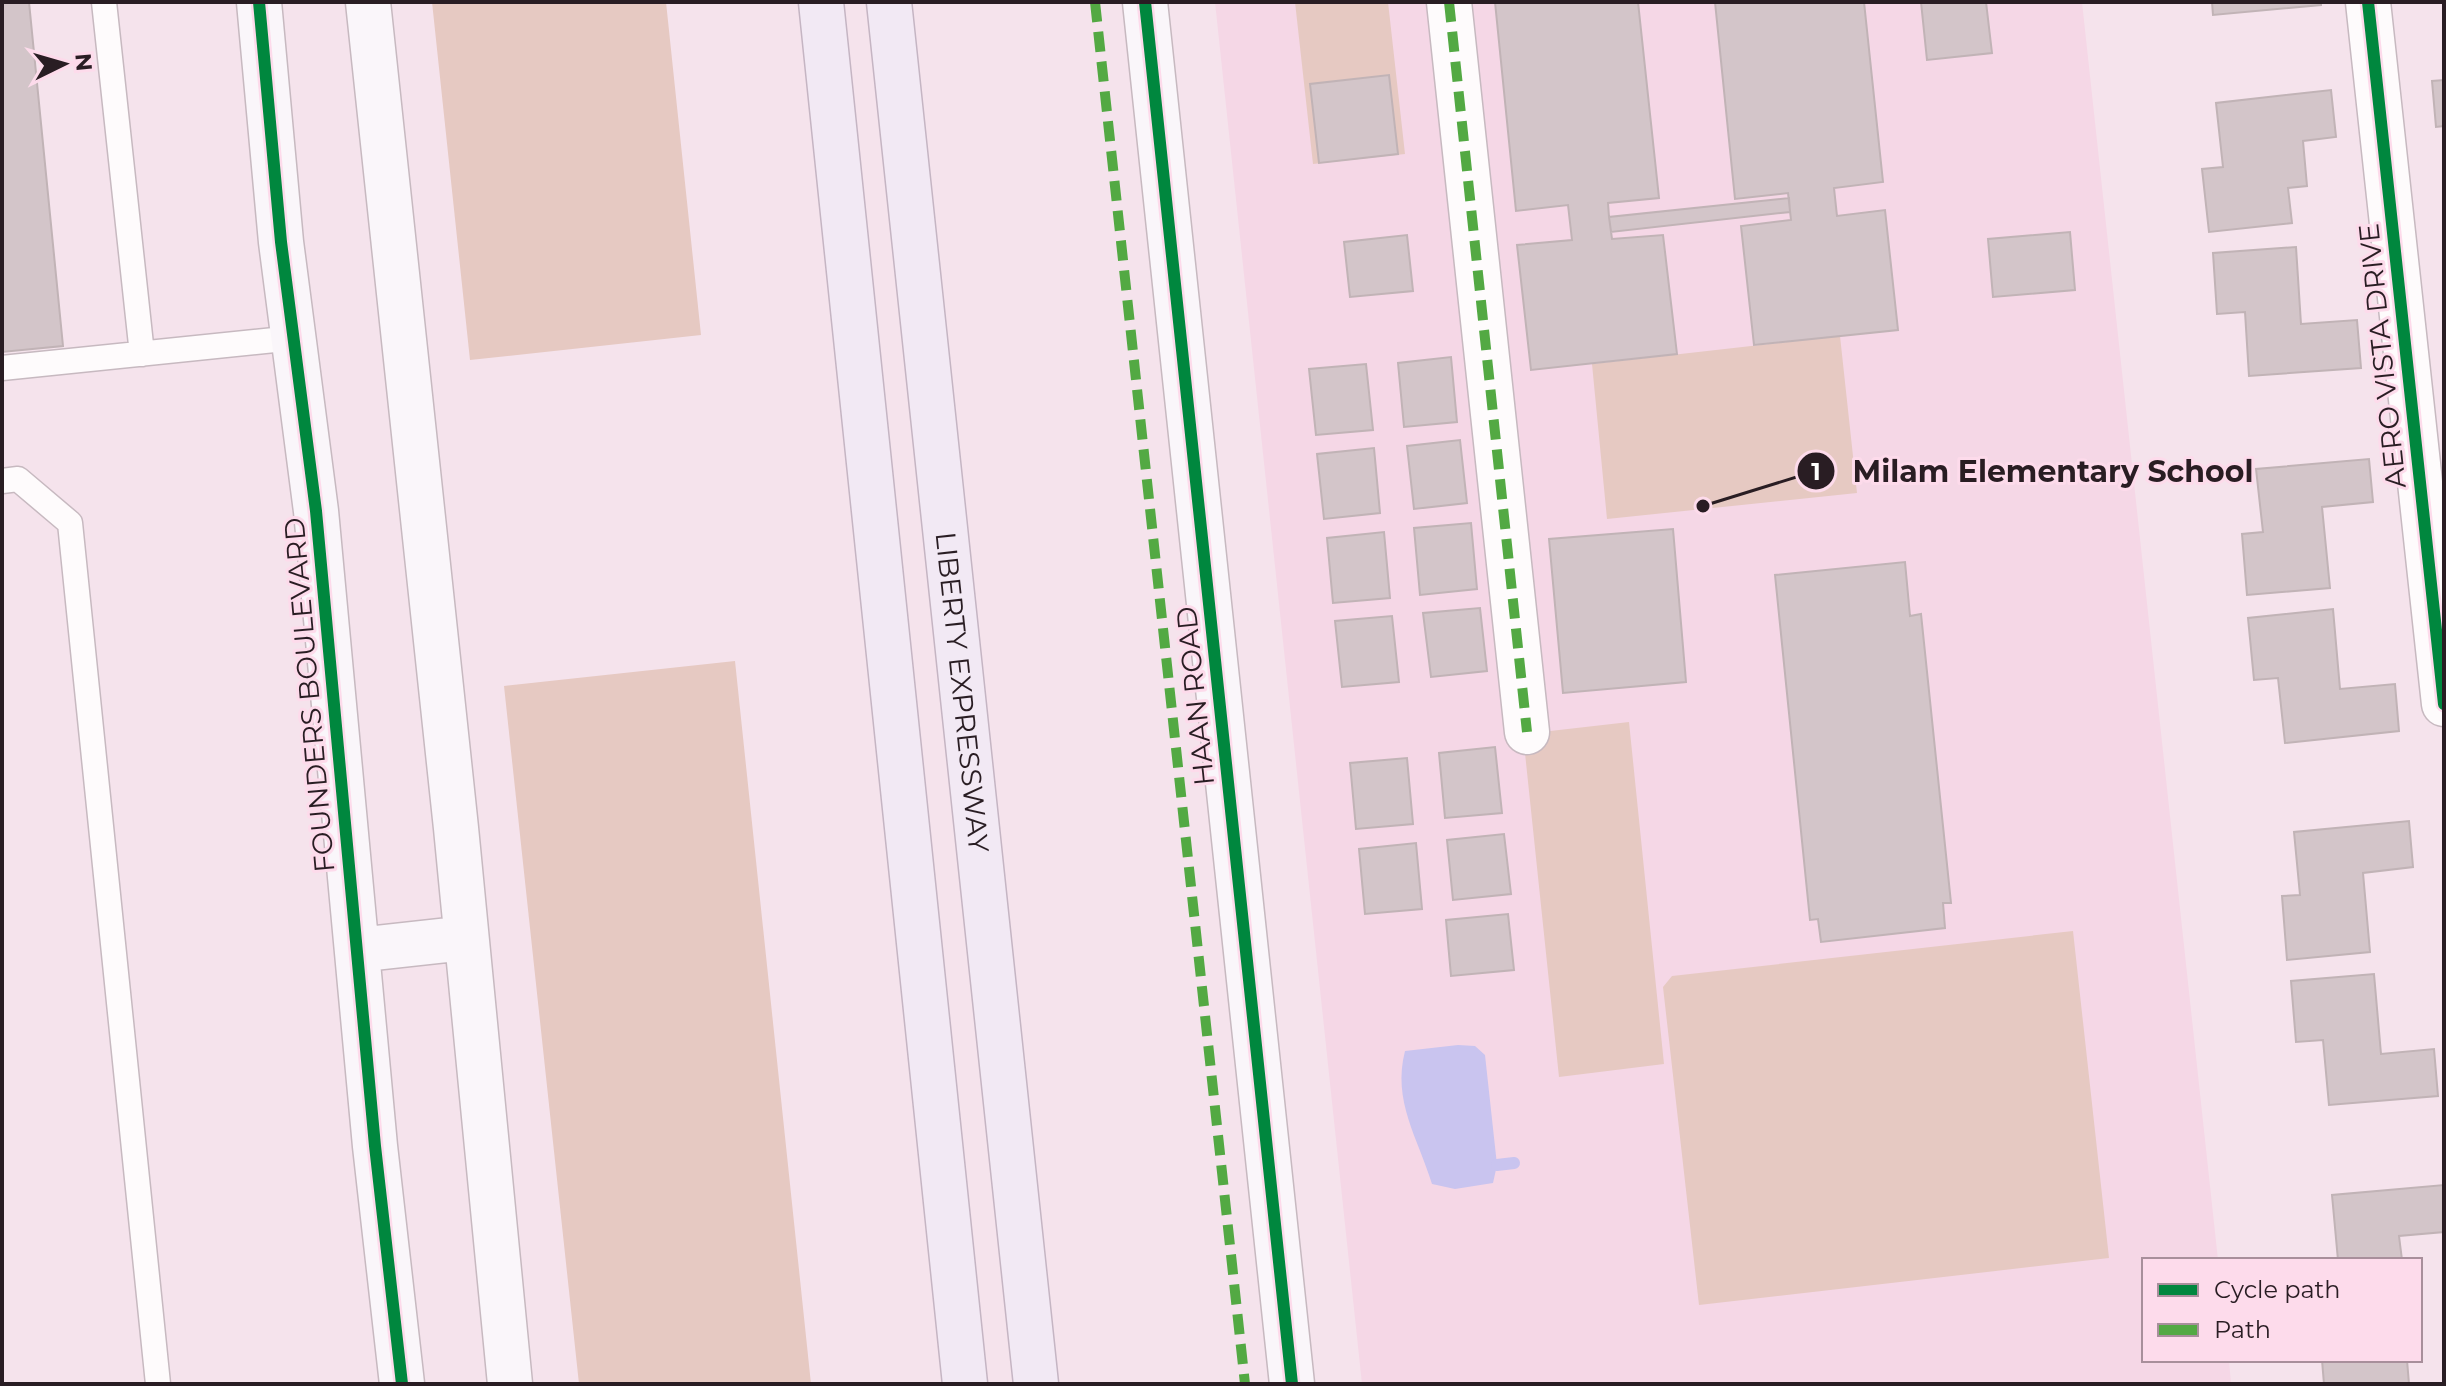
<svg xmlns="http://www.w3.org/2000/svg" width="2446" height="1386" font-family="Montserrat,sans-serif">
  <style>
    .built { fill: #f5d7e6 }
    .green { fill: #e6c9c2 }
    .water { fill: #c9c4ef }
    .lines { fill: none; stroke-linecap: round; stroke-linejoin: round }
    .stream { stroke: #c9c4ef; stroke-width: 12 }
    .building { fill: #d3c5c9; stroke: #c1b3b6; stroke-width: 2 }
    .lane-casing { stroke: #c7b9c0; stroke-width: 27 }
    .street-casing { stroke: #c7b9c0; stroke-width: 47 }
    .secondary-casing { stroke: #c7b9c0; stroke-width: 47 }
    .highway-casing { stroke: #c5b5c3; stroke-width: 47 }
    .lane { stroke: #fefbfc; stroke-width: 24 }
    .street { stroke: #fefbfc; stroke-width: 44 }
    .secondary { stroke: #faf6fa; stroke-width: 44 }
    .highway { stroke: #f2e9f4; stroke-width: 44 }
    .quiet { stroke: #53a943; stroke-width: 10; stroke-dasharray: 20 10; stroke-linecap: butt }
    .cycleway-casing { stroke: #fddbeb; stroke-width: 17 }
    .cycleway { stroke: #00873e; stroke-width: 12 }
    .labels { text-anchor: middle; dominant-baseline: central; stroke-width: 6; stroke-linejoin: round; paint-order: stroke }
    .street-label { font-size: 28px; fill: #291d23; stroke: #fddbeb }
    .leader { fill: none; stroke: #291d23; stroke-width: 3 }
    .callout-dot { fill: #291d23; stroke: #fddbeb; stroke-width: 3 }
    .mark-label { font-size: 24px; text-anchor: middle; font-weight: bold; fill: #fff }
    .callout-label { font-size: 30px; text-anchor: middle; font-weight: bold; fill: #291d23; stroke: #fddbeb; stroke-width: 6; stroke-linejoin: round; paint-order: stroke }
  </style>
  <rect width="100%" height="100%" fill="#f5e3ec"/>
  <!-- built -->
  <path class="built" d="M1215 2H2082L2218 1260H2144V1360H2229L2231 1384H1362Z"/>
  <!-- green -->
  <path class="green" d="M432 2H666L701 335 470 360Z
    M1295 2H1388L1405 154 1313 164Z
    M1840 336 1857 493 1607 519 1592 364Z
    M735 661 811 1384H579L504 686Z
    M1629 722 1664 1064 1559 1077 1523 734Z
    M2073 931 2109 1258 1699 1305 1663 987 1672 976Z"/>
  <!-- water -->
  <path class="water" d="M1458 1045 1475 1046 1485 1055 1497 1165 1493 1183 1455 1189 1432 1184C1418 1138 1392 1101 1405 1051Z"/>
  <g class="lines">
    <!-- stream -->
    <path class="stream" d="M1497 1165 1514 1163"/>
  </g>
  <!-- building -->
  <path class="building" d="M2 2H29L63 346 2 352Z
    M1495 2H1638L1659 198 1608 203 1609 217 1612 239 1663 235 1677 354 1531 370 1517 245 1572 240 1568 205 1516 211Z
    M1715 2H1864L1883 182 1834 188 1837 216 1885 210 1898 330 1754 345 1741 226 1791 220 1788 193 1735 199Z
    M1921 2H1986L1992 53 1927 60Z
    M2212 2H2321V5L2213 15Z
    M1389 75 1398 154 1319 163 1310 84Z
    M2444 80V126L2436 127 2432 81Z
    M2331 90 2336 137 2303 141 2307 186 2288 188 2292 223 2209 232 2202 169 2223 167 2216 103Z
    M1789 198 1790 212 1611 232 1609 217Z
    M2070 232 2075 290 1993 297 1988 239Z
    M1407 235 1413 291 1350 297 1344 242Z
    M2296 247 2301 324 2357 320 2361 368 2249 376 2245 312 2217 314 2213 253Z
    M1451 357 1457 422 1404 427 1398 363Z
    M1366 364 1373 430 1316 435 1309 369Z
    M1460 440 1467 503 1414 509 1407 446Z
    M1374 448 1380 513 1324 519 1317 454Z
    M2369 459 2373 502 2322 507 2330 588 2247 595 2242 534 2263 532 2256 469Z
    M1471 523 1477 589 1420 595 1414 528Z
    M1673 529 1686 682 1563 693 1549 539Z
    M1384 532 1390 598 1333 603 1327 538Z
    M1905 562 1910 616 1921 614 1951 903H1943L1945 928 1821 942 1818 919 1810 920 1775 575Z
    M1480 608 1487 671 1431 677 1423 613Z
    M2333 609 2340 689 2395 684 2399 731 2285 743 2278 678 2254 680 2248 618Z
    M1392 616 1399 682 1342 687 1335 621Z
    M1495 747 1502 813 1445 818 1439 753Z
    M1407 758 1413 824 1356 829 1350 763Z
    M2409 821 2413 867 2363 873 2370 952 2287 960 2282 896 2300 895 2294 832Z
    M1504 834 1511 894 1453 900 1447 840Z
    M1416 843 1422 909 1365 914 1359 849Z
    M1508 914 1514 970 1451 976 1446 920Z
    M2374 974 2381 1054 2434 1049 2438 1096 2329 1105 2323 1040 2296 1042 2291 981Z
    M2444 1185V1232L2399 1236 2402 1260H2338L2332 1195Z
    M2322 1360H2407L2409 1384H2324Z"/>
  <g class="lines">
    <defs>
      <path id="lane" d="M104 2 142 354
        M2 368 294 338
        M2 481 18 479 70 523 158 1384"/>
      <path id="street" d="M1449 2 1527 732
        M2368 2 2444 704"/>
      <path id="secondary" d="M259 2 281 242 316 511 375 1146 402 1384
        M368 2 456 828 510 1384
        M1145 2 1292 1384
        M357 950 466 938"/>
      <g id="highway">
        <path d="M821 2 965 1384"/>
        <path id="s1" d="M889 2 1036 1384"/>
      </g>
    </defs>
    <!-- lane casing -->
    <use href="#lane" class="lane-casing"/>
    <!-- street casing -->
    <use href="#street" class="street-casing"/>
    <!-- secondary casing -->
    <use href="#secondary" class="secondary-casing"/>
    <!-- highway casing -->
    <use href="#highway" class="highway-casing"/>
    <!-- lane -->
    <use href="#lane" class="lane"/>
    <!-- street -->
    <use href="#street" class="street"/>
    <!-- secondary -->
    <use href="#secondary" class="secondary"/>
    <!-- highway -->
    <use href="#highway" class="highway"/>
    <!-- quiet -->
    <path class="quiet" d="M1095 2 1245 1384
      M1449 2 1527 732"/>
    <defs>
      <path id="cycleway" d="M259 2 281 242 316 511 375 1146 402 1384
        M1145 2 1292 1384
        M2368 2 2444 704"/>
    </defs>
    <!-- cycleway casing -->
    <use href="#cycleway" class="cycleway-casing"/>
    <!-- cycleway -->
    <use href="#cycleway" class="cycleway"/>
  </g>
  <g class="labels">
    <!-- street labels -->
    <g class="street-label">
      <text transform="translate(2382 356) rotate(-96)">AERO VISTA DRIVE</text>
      <text stroke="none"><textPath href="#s1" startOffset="694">LIBERTY EXPRESSWAY</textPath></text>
      <text transform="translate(309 695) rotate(-95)">FOUNDERS BOULEVARD</text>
      <text transform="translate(1195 696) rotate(-96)">HAAN ROAD</text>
    </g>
  </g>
  <!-- callouts -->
  <path class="leader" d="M1703 506L1816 471"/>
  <g class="callout-dot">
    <circle cx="1703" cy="506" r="8"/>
    <circle cx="1816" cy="471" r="20"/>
  </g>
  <g class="mark-label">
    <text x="1816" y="480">1</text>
  </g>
  <g class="callout-label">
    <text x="2053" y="482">Milam Elementary School</text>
  </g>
  <!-- border -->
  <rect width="2446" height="1386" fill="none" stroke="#291d23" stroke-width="8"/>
  <!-- legend -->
  <rect x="2142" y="1258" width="280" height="104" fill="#fddbeb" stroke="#a88f9b" stroke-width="2"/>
  <rect x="2158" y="1284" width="40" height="12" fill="#00873e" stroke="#a88f9b" stroke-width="2"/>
  <text x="2214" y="1298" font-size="24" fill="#291d23">Cycle path</text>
  <rect x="2158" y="1324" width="40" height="12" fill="#53a943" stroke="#a88f9b" stroke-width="2"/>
  <text x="2214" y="1338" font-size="24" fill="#291d23">Path</text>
  <!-- north arrow -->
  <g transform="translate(64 64) rotate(85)" stroke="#fddbeb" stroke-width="6" paint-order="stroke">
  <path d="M0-6L14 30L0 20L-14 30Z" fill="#291d23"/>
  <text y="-12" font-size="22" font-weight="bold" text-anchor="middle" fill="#291d23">N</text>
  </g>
</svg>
